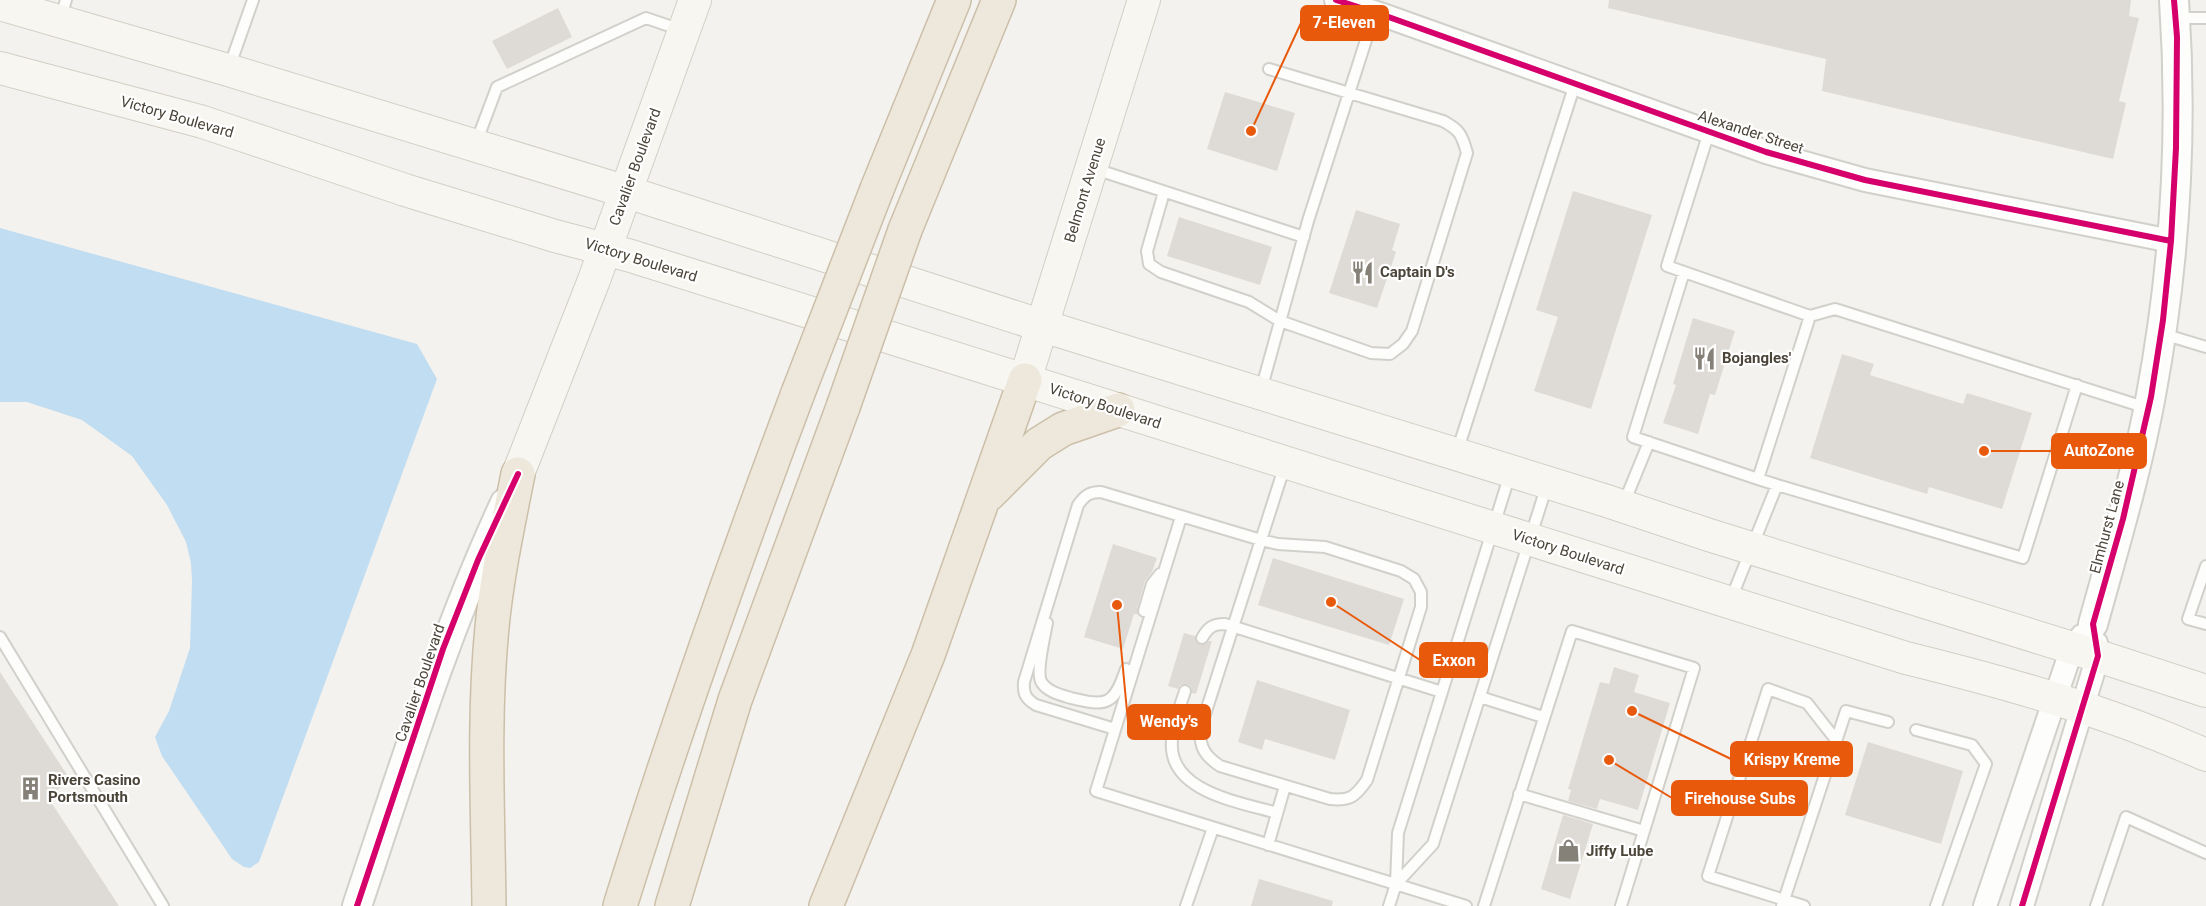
<svg xmlns="http://www.w3.org/2000/svg" width="2206" height="906" font-family="Roboto,sans-serif">
  <style>
    .water { fill: #c0ddf1 }
    .building { fill: #dedbd6 }
    .lines { fill: none; stroke-linecap: round; stroke-linejoin: round }
    .service-casing { stroke: #d2d0cb; stroke-width: 14 }
    .minor-casing { stroke: #d2d0cb; stroke-width: 26 }
    .tertiary-casing { stroke: #d2d0cb; stroke-width: 32 }
    .secondary-casing { stroke: #d3cfc5; stroke-width: 34 }
    .motorway-casing { stroke: #ccbfa9; stroke-width: 36 }
    .service { stroke: #fdfdfc; stroke-width: 10 }
    .minor { stroke: #fdfdfc; stroke-width: 22 }
    .tertiary { stroke: #fdfdfc; stroke-width: 28 }
    .secondary { stroke: #f7f6f1; stroke-width: 32 }
    .motorway { stroke: #ede8db; stroke-width: 33 }
    .motorway-bridge-casing { stroke: #ccbfa9; stroke-width: 36; stroke-linecap: butt }
    .motorway-bridge { stroke: #ede8db; stroke-width: 33 }
    .cycleway-casing { stroke: #fff; stroke-width: 10 }
    .cycleway { stroke: #d6006c; stroke-width: 6 }
    .labels { text-anchor: middle; dominant-baseline: central; stroke-width: 4.5; stroke-linejoin: round; paint-order: stroke }
    .street-label { font-size: 15px; fill: #4b4439; stroke: #fff }
    .poi-label { font-size: 15px; font-weight: bold; fill: #4b4439; stroke: #fff; text-anchor: start }
    .leader { fill: none; stroke: #e8590c; stroke-width: 2 }
    .callout-dot { fill: #e8590c; stroke: #fff; stroke-width: 2 }
    .callout { fill: #e8590c; stroke: #e8590c; stroke-width: 2 }
    .callout-label { font-size: 16px; text-anchor: middle; font-weight: bold; fill: #fff }
  </style>
  <rect width="100%" height="100%" fill="#f4f2ee"/>
  <!-- water -->
  <path class="water" d="M0 228 417 344 437 379 259 862 250 868 244 867 232 859 162 756 155 737 169 711 190 648 192 581 191 563 186 542 167 505 132 456 82 420 27 402H0Z"/>
  <!-- building -->
  <path class="building" d="M1609 0H2131L2129 16 2139 18 2119 101 2126 103 2113 159 1822 91 1826 59 1608 8Z
    M558 8 572 37 507 69 492 41Z
    M1225 92 1295 113 1277 171 1207 149Z
    M1573 191 1652 215 1591 409 1534 391 1558 317 1536 310Z
    M1356 210 1400 224 1392 250 1396 252 1377 308 1329 293Z
    M1179 217 1272 247 1260 285 1167 256Z
    M1693 318 1735 331 1715 395 1710 394 1698 434 1663 423 1676 385 1673 384Z
    M1842 354 1874 364 1870 375 1963 404 1967 393 2032 413 2002 509 1929 487 1927 494 1810 458Z
    M1113 544 1157 558 1152 572 1145 581 1137 609V615L1134 614 1123 649 1084 637Z
    M1273 558 1404 599 1389 645 1258 605Z
    M1184 633 1195 636 1196 642 1201 645 1209 641H1212L1196 694 1192 693 1191 686 1187 684 1180 685 1178 689 1168 686Z
    M1614 667 1639 675 1634 692 1670 703 1638 810 1600 799 1597 809 1568 801 1571 790 1568 789 1600 682 1609 684Z
    M0 672 71 781 47 796 119 906H0Z
    M1257 680 1350 710 1335 760 1265 739 1262 750 1238 742Z
    M1868 742 1963 771 1941 844 1845 815Z
    M1563 815 1593 824 1570 899 1541 889Z
    M1259 879 1333 901 1332 906H1251Z"/>
  <g class="lines">
    <defs>
      <path id="service" d="M2176 18H2206
        M60 19 66 0
        M229 68 253 0
        M1709 132 1667 266 1810 316
        M476 143 497 87 646 18 681 30
        M1095 169 1304 237
        M1164 192 1147 251 1149 264 1161 272 1249 302 1280 321 1371 353 1390 354 1403 344 1412 331 1467 153C1462 135 1460 130 1443 121L1269 69
        M1684 272 1633 437 1758 479
        M2163 334 2206 347
        M1261 390 1308 221 1375 12
        M1457 452 1575 84
        M1777 485 2023 558 2077 385
        M1624 503 1649 442
        M1181 517 1096 791 1466 906
        M2206 566 2188 619 2206 624
        M1731 599 1777 485 1758 479 1810 316 1835 309 2147 408
        M1144 611 1152 584 1160 574
        M1047 623C1045 635 1035 674 1042 683 1048 692 1061 695 1071 698 1107 707 1114 705 1126 669
        M0 637 163 906
        M1202 638C1208 628 1212 624 1225 624L1442 692
        M1185 691C1180 707 1173 723 1172 740 1167 792 1240 802 1277 813
        M1480 697 1543 717
        M1115 729 1036 705C1026 699 1023 694 1024 682L1078 505C1085 495 1090 492 1101 492L1261 540 1278 544 1325 547 1401 571 1414 579 1421 592V607L1367 780C1355 797 1350 801 1330 799L1220 766C1205 756 1200 748 1200 730 1228 642 1257 553 1285 465
        M1916 730 1972 745 1986 764 1936 906
        M1519 794 1644 831
        M1268 845 1285 786
        M1396 884 1433 844 1547 485
        M1186 906 1213 828
        M1389 906 1396 884 1398 833 1510 474
        M1484 906 1572 631 1694 668 1621 906
        M1782 906 1846 711 1888 722
        M1804 906 1708 876 1768 689 1807 703 1836 740
        M2096 906 2126 817 2206 853"/>
      <path id="minor" d="M1336 0 1383 15 1766 152 1865 180 2171 241
        M1985 906 2072 648 2082 636
        M2022 906 2098 656 2096 643"/>
      <path id="tertiary" d="M2093 624C2114 548 2137 472 2151 395 2175 266 2183 131 2174 0
        M357 906C403 769 444 634 505 503"/>
      <path id="secondary" d="M0 4 228 70 627 192 1043 326 1607 501 1709 535 2098 656 2206 691
        M0 68 203 122 405 190 555 236 631 256 1906 658C2008 683 2110 712 2206 755
        M1025 380 1144 0
        M518 474 594 280 695 0"/>
      <path id="motorway" d="M877 189 954 0
        M905 230 999 0
        M989 494 1039 444 1063 429 1118 410
        M489 906C488 813 483 719 492 627 497 575 508 525 518 474
        M620 906C674 733 734 563 798 393
        M672 906 735 700 843 407
        M826 906 928 655 1025 380"/>
    </defs>
    <!-- service casing -->
    <use href="#service" class="service-casing"/>
    <!-- minor casing -->
    <use href="#minor" class="minor-casing"/>
    <!-- tertiary casing -->
    <use href="#tertiary" class="tertiary-casing"/>
    <!-- secondary casing -->
    <use href="#secondary" class="secondary-casing"/>
    <!-- motorway casing -->
    <use href="#motorway" class="motorway-casing"/>
    <!-- service -->
    <use href="#service" class="service"/>
    <!-- minor -->
    <use href="#minor" class="minor"/>
    <!-- tertiary -->
    <use href="#tertiary" class="tertiary"/>
    <!-- secondary -->
    <use href="#secondary" class="secondary"/>
    <!-- motorway -->
    <use href="#motorway" class="motorway"/>
    <defs>
      <path id="motorway-bridge" d="M798 393 877 189
        M843 407 905 230"/>
    </defs>
    <!-- motorway-bridge casing -->
    <use href="#motorway-bridge" class="motorway-bridge-casing"/>
    <!-- motorway-bridge -->
    <use href="#motorway-bridge" class="motorway-bridge"/>
    <defs>
      <path id="cycleway" d="M1336 0 1383 15 1766 152 1865 180 2171 241
        M357 906 443 649 478 560 518 474
        M2022 906 2098 656 2093 624 2123 519 2151 397 2163 320 2171 241 2176 148 2177 37 2174 0"/>
    </defs>
    <!-- cycleway casing -->
    <use href="#cycleway" class="cycleway-casing"/>
    <!-- cycleway -->
    <use href="#cycleway" class="cycleway"/>
  </g>
  <!-- icons -->
  <defs>
    <symbol id="restaurant-bare" viewBox="-9 -9 18 18"><path d="M-5-6h1v4h1v-4h1v4h1v-4h1v5L-1.5 .5V6h-2V.5L-5-1ZM5-6V6H3V1.5H1.5Q1.5-4 5-6Z" fill="#868178" stroke="#fff" stroke-width="2.5" paint-order="stroke"/></symbol>
    <symbol id="building-bare" viewBox="-9 -9 18 18"><path d="M-4-6H4V6H1V3H-1V6H-4ZM-2.5-4.3h1.7v1.8h-1.7ZM.8-4.3h1.7v1.8H.8ZM-2.5-1h1.7V.8h-1.7ZM.8-1h1.7V.8H.8Z" fill="#868178" stroke="#fff" stroke-width="2.5" paint-order="stroke"/></symbol>
    <symbol id="shop-bare" viewBox="-9 -9 18 18"><path d="M-5-2.5h2.3a2.7 3.5 0 0 1 5.4 0H5L5.5 6h-11ZM-1.5-2.5h3a1.5 2.3 0 0 0-3 0Z" fill="#868178" stroke="#fff" stroke-width="2.5" paint-order="stroke"/></symbol>
  </defs>
  <g fill-rule="evenodd">
    <use href="#restaurant-bare" x="1346" y="256" width="33" height="33"/>
    <use href="#restaurant-bare" x="1688" y="342" width="33" height="33"/>
    <use href="#building-bare" x="14" y="772" width="33" height="33"/>
    <use href="#shop-bare" x="1552" y="834" width="33" height="33"/>
  </g>
  <g class="labels">
    <!-- street labels -->
    <g class="street-label">
      <text transform="translate(177 117) rotate(16)">Victory Boulevard</text>
      <text transform="translate(1751 132) rotate(18)">Alexander Street</text>
      <text transform="translate(635 167) rotate(-70)">Cavalier Boulevard</text>
      <text transform="translate(1085 190) rotate(-73)">Belmont Avenue</text>
      <text transform="translate(641 260) rotate(17)">Victory Boulevard</text>
      <text transform="translate(1105 406) rotate(18)">Victory Boulevard</text>
      <text transform="translate(2107 527) rotate(-75)">Elmhurst Lane</text>
      <text transform="translate(1568 552) rotate(18)">Victory Boulevard</text>
      <text transform="translate(420 683) rotate(-71)">Cavalier Boulevard</text>
    </g>
    <!-- poi labels -->
    <g class="poi-label">
      <text x="1380" y="272">Captain D's</text>
      <text x="1722" y="358">Bojangles'</text>
      <text x="48" y="780">Rivers Casino<tspan x="48" dy="17">Portsmouth</tspan></text>
      <text x="1586" y="851">Jiffy Lube</text>
    </g>
  </g>
  <!-- callouts -->
  <path class="leader" d="M1251 131L1301 23M1984 451L2052 451M1331 602L1420 660M1117 605L1128 722M1632 711L1731 759M1609 760L1672 798"/>
  <g class="callout-dot">
    <circle cx="1251" cy="131" r="6"/>
    <circle cx="1984" cy="451" r="6"/>
    <circle cx="1331" cy="602" r="6"/>
    <circle cx="1117" cy="605" r="6"/>
    <circle cx="1632" cy="711" r="6"/>
    <circle cx="1609" cy="760" r="6"/>
  </g>
  <g class="callout">
    <rect x="1301" y="6" width="87" height="34" rx="6"/>
    <rect x="2052" y="434" width="94" height="34" rx="6"/>
    <rect x="1420" y="643" width="67" height="34" rx="6"/>
    <rect x="1128" y="705" width="82" height="34" rx="6"/>
    <rect x="1731" y="742" width="121" height="34" rx="6"/>
    <rect x="1672" y="781" width="135" height="34" rx="6"/>
  </g>
  <g class="callout-label">
    <text x="1344" y="28">7-Eleven</text>
    <text x="2099" y="456">AutoZone</text>
    <text x="1454" y="666">Exxon</text>
    <text x="1169" y="727">Wendy's</text>
    <text x="1792" y="765">Krispy Kreme</text>
    <text x="1740" y="804">Firehouse Subs</text>
  </g>
</svg>
